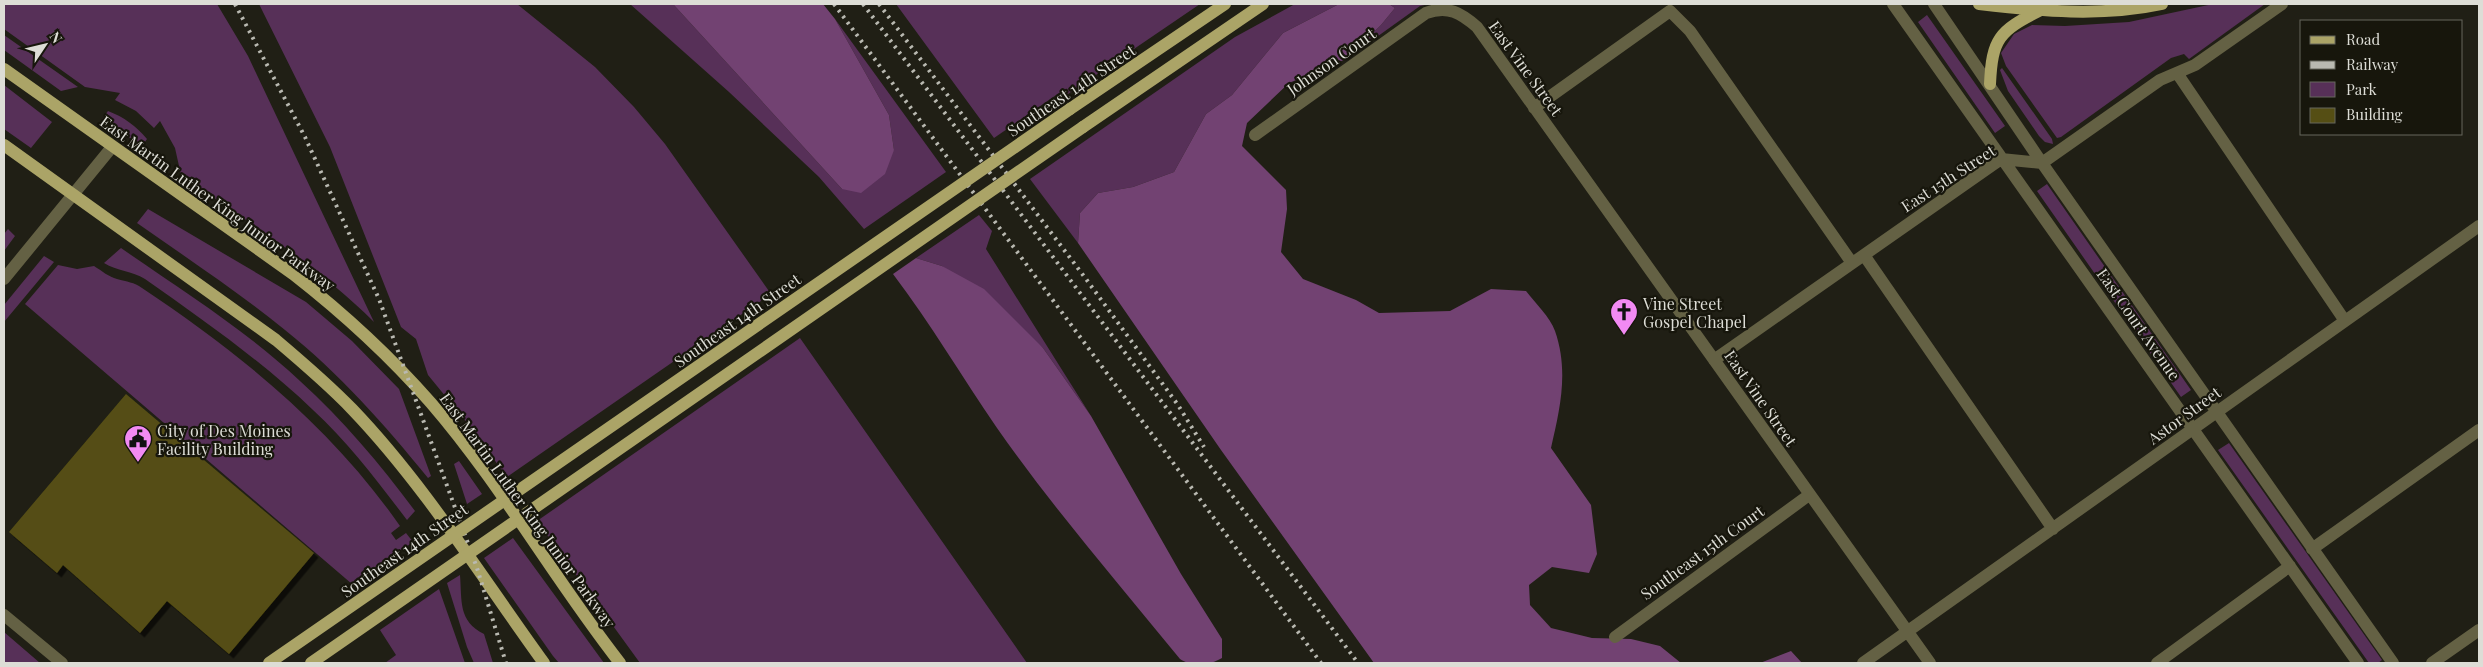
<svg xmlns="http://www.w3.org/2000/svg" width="2483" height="667" font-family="'Playfair Display',serif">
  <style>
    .green { fill: #573058 }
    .forest { fill: #724272 }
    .building { fill: #554e14; filter: url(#shadow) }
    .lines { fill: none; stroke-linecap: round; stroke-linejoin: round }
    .minor { stroke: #646144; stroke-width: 12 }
    .major { stroke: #aba467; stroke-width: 12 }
    .rail { stroke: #b9b9b1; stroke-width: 4; stroke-dasharray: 2.5 5; stroke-linecap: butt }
    .major-bridge { stroke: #aba467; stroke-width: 12 }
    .labels { text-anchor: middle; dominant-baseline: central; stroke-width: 4.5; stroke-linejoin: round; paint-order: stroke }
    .street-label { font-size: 16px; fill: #ddddd6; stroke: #17160c }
    .poi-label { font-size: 16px; fill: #ddddd6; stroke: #17160c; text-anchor: start }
  </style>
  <defs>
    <filter id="shadow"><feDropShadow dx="4.5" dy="4.5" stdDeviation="0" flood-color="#0009"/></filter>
  </defs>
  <rect width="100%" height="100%" fill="#201f15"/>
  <!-- green -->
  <path class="green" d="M4 4H217L248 56 374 322C317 265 247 221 181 175L175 148 160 121 154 128 136 111 115 100 120 93 85 87 4 29Z
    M259 4H517L595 67 634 107 665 144 771 294 507 477 464 419 428 375 416 339 401 327 330 147Z
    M630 4H673L842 189 894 150 889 115 835 19 946 172 864 229 819 177 729 92Z
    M896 4H1200L1062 98 1059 93 994 138Z
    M1295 4H1339L1283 33 1232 95 1206 114 1174 172 1133 187 1098 193 1080 213 1078 243 1030 179 1235 37Z
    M1389 4H1429L1420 6 1346 59 1381 25 1395 8Z
    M2213 4H2265L2189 59 2184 54 2171 58 2061 137 2057 138 2006 66 2001 53 2014 34 2032 25 2065 26 2129 22Z
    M1927 15 2005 126 1995 133 1918 22Z
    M4 35 78 87 61 91 4 50Z
    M2002 68 2052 139 2053 144 2045 142 2039 136 2008 91 2000 70Z
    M4 85 52 122 31 148 4 129Z
    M108 111C124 117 136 126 147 139L142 146 102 119Z
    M2047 184 2191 390 2181 397 2037 191Z
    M148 209 306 302 352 341 399 389 431 476 428 478C385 425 339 373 285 330 238 292 187 258 137 223Z
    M979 215 992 231 986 249 1091 416 1043 348 942 266 916 258Z
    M8 229 15 236 4 251V234Z
    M121 248C181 290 246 330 300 381 343 420 381 465 415 511L407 520C378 482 349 443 313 410 262 361 203 320 145 279 132 271 117 271 104 263Z
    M44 256 54 262 4 322V305Z
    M58 265 77 269 94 266C102 271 109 277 117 279 127 282 134 282 142 288 241 354 332 428 400 526L391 533 396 540 406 533 413 542 352 584 25 304Z
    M800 338 1027 663H640L537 521Z
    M2229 443 2382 660 2378 663H2369L2218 450Z
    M459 461 482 494 467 504 454 464Z
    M513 538 604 663H559L553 656 484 558Z
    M460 575C462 601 458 621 484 634L493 663H474L467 647 447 583Z
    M439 589 465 663H385L396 655 380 630Z
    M4 632 40 663H4Z"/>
  <!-- forest -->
  <path class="forest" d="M673 4H823L835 19 889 115 894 150 885 174 861 193 842 189Z
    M1339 4H1389L1395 8 1381 25 1346 59 1289 83 1247 123 1242 146 1286 190 1287 209 1281 252 1303 279 1356 300 1379 313 1450 311 1491 289 1526 291C1535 303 1550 317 1555 331 1569 371 1560 409 1551 448L1591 505 1597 554 1589 573 1552 567 1529 585 1530 605 1551 628 1592 638 1631 639 1660 646 1681 663H1374L1221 450 1078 243 1080 213 1098 193 1133 187 1174 172 1206 114 1232 95 1283 33Z
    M916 258 942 266 984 289 1043 348 1091 416 1181 574 1222 639V658C1211 665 1191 667 1180 659 1118 583 1053 508 997 428 962 377 931 324 893 274Z
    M1791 651 1802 663H1760Z"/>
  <!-- building -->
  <path class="building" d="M126 394 314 553 229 654 167 601 140 633 63 565 57 573 9 532Z"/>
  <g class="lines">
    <!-- minor -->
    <path class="minor" d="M1893 4 2358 663
      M1934 4 2042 163 2393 663
      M2177 73 2345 321
      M1534 108 1670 11 1690 31 1852 263
      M1255 135 1426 13C1448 5 1461 13 1477 27L1930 663
      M1864 255 2053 529
      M4 279 112 147
      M1714 360 2001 159 2042 163 2160 80 2195 65 2282 4
      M2312 549 2479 430
      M4 615 62 663
      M1615 637 1809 495
      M1863 663 2479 226
      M2157 663 2290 566
      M2432 663 2479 630"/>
    <!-- major -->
    <path class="major" d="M1979 4C2039 11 2102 17 2162 4
      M4 69 293 274C343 313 389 355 431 403 501 484 554 579 620 663
      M1990 84C1992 39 1999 31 2039 11
      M1070 109 1225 4
      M1083 127 1263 4
      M4 145 276 340C302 362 328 384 352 409 424 484 483 579 544 663"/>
    <!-- rail -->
    <path class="rail" d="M235 4 305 137 379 299 477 568 506 663
      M834 4 1321 663
      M863 4 1358 663
      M879 4 1086 279 1178 405 1204 447"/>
    <!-- major-bridge -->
    <path class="major-bridge" d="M269 663 1070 109
      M311 663 1083 127"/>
  </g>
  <!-- icons -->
  <defs>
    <symbol id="church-pin" viewBox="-11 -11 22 30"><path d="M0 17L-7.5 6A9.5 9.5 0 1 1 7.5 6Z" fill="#f28af3" stroke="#17160c"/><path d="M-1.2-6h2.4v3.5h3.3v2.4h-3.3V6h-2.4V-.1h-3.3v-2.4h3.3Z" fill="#111"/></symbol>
    <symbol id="civic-pin" viewBox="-11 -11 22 30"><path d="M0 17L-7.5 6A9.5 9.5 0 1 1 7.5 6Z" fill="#f28af3" stroke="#17160c"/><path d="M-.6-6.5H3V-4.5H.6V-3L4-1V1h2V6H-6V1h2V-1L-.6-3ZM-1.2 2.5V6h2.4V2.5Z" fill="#111"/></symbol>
  </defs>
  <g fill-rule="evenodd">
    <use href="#church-pin" x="1608" y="296" width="32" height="43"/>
    <use href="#civic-pin" x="122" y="423" width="32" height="43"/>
  </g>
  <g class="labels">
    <!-- street labels -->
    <g class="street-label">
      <text transform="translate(1331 61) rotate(-35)">Johnson Court</text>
      <text transform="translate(1526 68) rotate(54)">East Vine Street</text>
      <text transform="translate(1071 90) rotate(-34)">Southeast 14th Street</text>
      <text transform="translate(1948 178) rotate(-33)">East 15th Street</text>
      <text transform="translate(218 203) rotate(36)">East Martin Luther King Junior Parkway</text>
      <text transform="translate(737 320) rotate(-35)">Southeast 14th Street</text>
      <text transform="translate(2139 324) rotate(55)">East Court Avenue</text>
      <text transform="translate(1761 398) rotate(55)">East Vine Street</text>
      <text transform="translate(2184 415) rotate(-36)">Astor Street</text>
      <text transform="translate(528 510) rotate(54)">East Martin Luther King Junior Parkway</text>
      <text transform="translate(404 550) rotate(-35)">Southeast 14th Street</text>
      <text transform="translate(1702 552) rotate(-36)">Southeast 15th Court</text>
    </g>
    <!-- poi labels -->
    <g class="poi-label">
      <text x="1643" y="303">Vine Street<tspan x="1643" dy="18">Gospel Chapel</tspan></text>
      <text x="157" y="430">City of Des Moines<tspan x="157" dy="18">Facility Building</tspan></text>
    </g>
  </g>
  <!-- border -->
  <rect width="2483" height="667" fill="none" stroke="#ddddd6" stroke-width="10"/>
  <!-- legend -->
  <rect x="2300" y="20" width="162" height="115" fill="#17160c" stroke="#66665d"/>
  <rect x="2310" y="36" width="25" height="8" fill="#aba467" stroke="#66665d"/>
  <text x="2346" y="45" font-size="15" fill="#ddddd6">Road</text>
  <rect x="2310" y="61" width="25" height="8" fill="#b9b9b1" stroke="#66665d"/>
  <text x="2346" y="70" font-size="15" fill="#ddddd6">Railway</text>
  <rect x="2310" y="82" width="25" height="15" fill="#573058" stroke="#66665d"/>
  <text x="2346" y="95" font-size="15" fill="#ddddd6">Park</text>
  <rect x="2310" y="108" width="25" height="15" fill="#554e14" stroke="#66665d"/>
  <text x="2346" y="120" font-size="15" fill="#ddddd6">Building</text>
  <!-- north arrow -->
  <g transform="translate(45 45) rotate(55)" stroke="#17160c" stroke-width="4" paint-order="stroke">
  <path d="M0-4L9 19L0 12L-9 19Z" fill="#ddddd6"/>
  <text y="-8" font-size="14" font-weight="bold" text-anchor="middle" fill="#ddddd6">N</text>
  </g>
</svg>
